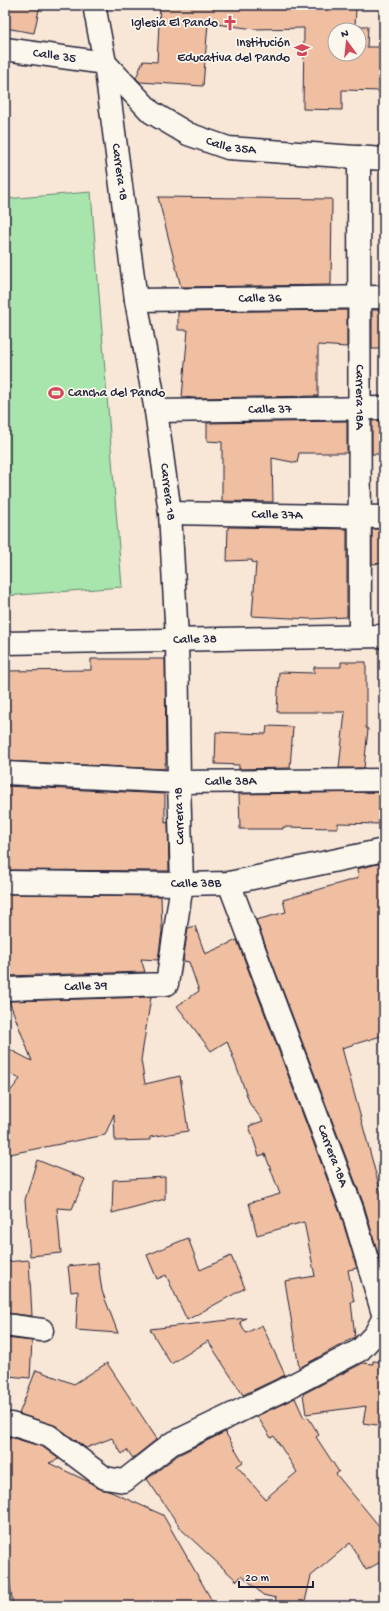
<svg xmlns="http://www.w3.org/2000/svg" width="389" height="1611" font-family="'Gochi Hand',sans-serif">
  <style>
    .garden { fill: #a8e5ac; stroke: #658474 }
    .building { fill: #f0bfa1; stroke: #22223b; fill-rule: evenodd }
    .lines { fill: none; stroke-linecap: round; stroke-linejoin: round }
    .street-casing { stroke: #22223b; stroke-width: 25 }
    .street { stroke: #fbf7ec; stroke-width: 22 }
    .labels { text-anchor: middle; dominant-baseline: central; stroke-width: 3.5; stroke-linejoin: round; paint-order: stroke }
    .poi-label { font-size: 13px; fill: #22223b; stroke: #fbf7ec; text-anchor: end }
    .street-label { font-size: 13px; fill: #22223b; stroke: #fbf7ec }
  </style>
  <rect width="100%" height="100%" fill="#f8e6d6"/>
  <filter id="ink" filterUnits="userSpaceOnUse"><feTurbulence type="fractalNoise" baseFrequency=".025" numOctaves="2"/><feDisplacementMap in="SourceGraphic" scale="8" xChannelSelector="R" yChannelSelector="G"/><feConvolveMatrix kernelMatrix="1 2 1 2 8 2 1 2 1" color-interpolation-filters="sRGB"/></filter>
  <g filter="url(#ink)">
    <!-- garden -->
    <path class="garden" d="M91 192 122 587 5 596V199Z"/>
    <!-- building -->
    <path class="building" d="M5 5H40L34 33 5 28Z
      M160 5H272V9H317V5H353V9H356L355 26H368L367 47H384V91L342 90V110L303 109 304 28 255 29 208 23 203 86 140 82 136 78 143 61 157 62ZM335 30H359V54H335Z
      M158 197 332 199 331 285 181 287Z
      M347 310V347L318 345V396L195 398 182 397 188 330H178V312Z
      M372 310H384V349H372Z
      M384 420V454H372V421Z
      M347 421V453H299L297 463 272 458 273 502 222 501V442L207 441V423Z
      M228 527 347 529V617L310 619 252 616 256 563 252 562V560L227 561Z
      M372 529H384V563L372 564Z
      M91 659H165L166 763H165V769L5 761V671L91 670Z
      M341 662H366V728L368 729 364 768H339L345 712H277L279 672 314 673V667H341Z
      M267 726 293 727 290 768 239 769V765L215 764 216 732 266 734Z
      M5 786 165 794V823L168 822 169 871 5 870Z
      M384 792 383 824 338 823V828L283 827V829H240L239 794Z
      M382 863 384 875V1035L342 1048 381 1193 384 1192V1263L381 1264 364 1205 256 920 286 912 283 900 358 878 357 869Z
      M5 894 161 896 162 931 158 960 141 959 145 972 5 976Z
      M195 926 205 954 237 940 340 1213 357 1268 348 1270 354 1302H351L355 1337 299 1368 285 1281 315 1276 304 1222 257 1235 249 1203 280 1194 265 1154 259 1156 249 1126 263 1121 250 1104 227 1041 211 1051 177 1006 199 991 189 962 183 961 188 928Z
      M151 997 141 1060 145 1084 180 1076 188 1131 150 1137V1140L115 1141 114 1114 105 1135 5 1155V1098L20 1079 5 1071V1047L32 1061 9 1001Z
      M37 1160 85 1179 72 1209 57 1208 61 1253 30 1256 25 1200Z
      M165 1177V1199L112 1213 113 1180Z
      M188 1238 200 1270 231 1256 245 1288 187 1320 166 1275 157 1279 147 1255Z
      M29 1260 32 1316 6 1313 5 1262Z
      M98 1263 102 1291 118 1333 76 1330 78 1291 71 1292 68 1266Z
      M246 1318 240 1322 246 1333 262 1325 285 1375 243 1395 208 1341 171 1364 150 1329Z
      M5 1338 32 1341 30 1378 8 1376 7 1369H5Z
      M373 1361 384 1362V1426L363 1423 366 1406 306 1414 303 1394 363 1363 373 1364Z
      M107 1363 157 1439 133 1458 127 1450 122 1454 112 1438 86 1448 56 1426 19 1414 36 1370 74 1384Z
      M295 1398 304 1418 308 1417 319 1435 316 1437 339 1472 336 1474 379 1526 384 1535V1560L366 1570 350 1543 311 1576 304 1606H274L276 1598 263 1595 242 1575 237 1581 182 1530 147 1479 178 1455 225 1432 243 1462 237 1466 265 1499 297 1472 274 1436 271 1438 257 1416Z
      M10 1437 43 1447 59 1459 49 1463 89 1482 98 1488 111 1492 163 1515 215 1606H72L31 1604V1606H13L5 1546V1438L10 1439Z"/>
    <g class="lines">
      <defs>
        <g id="street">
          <path id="s1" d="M5 49 105 63 151 112 188 134 228 148 384 159"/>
          <path id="s2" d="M359 157 360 636"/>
          <path id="s3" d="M136 300 384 297"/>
          <path id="s4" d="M156 411 384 408"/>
          <path id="s5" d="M170 513 384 517"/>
          <path id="s6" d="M5 643 384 636"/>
          <path id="s7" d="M5 773 179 782 384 780"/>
          <path id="s8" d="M5 882 182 884 229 883 384 850"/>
          <path id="s9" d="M5 989 167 984 182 884 179 782 177 639 170 513 156 411 136 300 105 63 94 5"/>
          <path d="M5 1325 42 1330"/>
          <path d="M5 1425 11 1424 49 1436 105 1478 124 1481 171 1444 287 1388 360 1350 375 1334 384 1317 352 1209 229 883"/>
        </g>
      </defs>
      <!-- street casing -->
      <use href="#street" class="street-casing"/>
      <!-- street -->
      <use href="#street" class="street"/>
    </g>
  </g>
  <!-- icons -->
  <defs>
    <symbol id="church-bare" viewBox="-9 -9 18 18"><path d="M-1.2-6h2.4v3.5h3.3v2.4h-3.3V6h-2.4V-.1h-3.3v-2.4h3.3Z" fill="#d1495b" stroke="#fbf7ec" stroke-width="2.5" paint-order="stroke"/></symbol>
    <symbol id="school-bare" viewBox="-9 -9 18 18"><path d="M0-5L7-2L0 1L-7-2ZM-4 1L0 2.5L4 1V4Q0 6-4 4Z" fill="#d1495b" stroke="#fbf7ec" stroke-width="2.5" paint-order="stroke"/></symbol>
    <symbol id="stadium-bare" viewBox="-9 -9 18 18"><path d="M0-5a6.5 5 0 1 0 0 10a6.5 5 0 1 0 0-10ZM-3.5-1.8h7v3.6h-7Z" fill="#d1495b" stroke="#fbf7ec" stroke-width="2.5" paint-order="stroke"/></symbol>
  </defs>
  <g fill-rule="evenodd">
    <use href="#church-bare" x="219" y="12" width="22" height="22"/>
    <use href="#school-bare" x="291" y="39" width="22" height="22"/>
    <use href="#stadium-bare" x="45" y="382" width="22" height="22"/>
  </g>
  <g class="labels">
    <!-- poi labels -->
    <g class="poi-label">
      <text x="218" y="23">Iglesia El Pando</text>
      <text x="290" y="43">Institución<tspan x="290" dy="15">Educativa del Pando</tspan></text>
      <text x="68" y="393" text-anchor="start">Cancha del Pando</text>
    </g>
    <!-- street labels -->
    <g class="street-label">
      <text stroke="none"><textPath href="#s1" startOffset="50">Calle 35</textPath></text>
      <text stroke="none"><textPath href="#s1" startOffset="256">Calle 35A</textPath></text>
      <text transform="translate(119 172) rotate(82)">Carrera 18</text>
      <text stroke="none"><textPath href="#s3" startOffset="124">Calle 36</textPath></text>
      <text stroke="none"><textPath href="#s2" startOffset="240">Carrera 18A</textPath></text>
      <text stroke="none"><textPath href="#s4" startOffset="114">Calle 37</textPath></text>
      <text transform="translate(167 492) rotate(83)">Carrera 18</text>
      <text stroke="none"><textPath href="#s5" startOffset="107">Calle 37A</textPath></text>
      <text stroke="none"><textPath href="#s6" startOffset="190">Calle 38</textPath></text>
      <text stroke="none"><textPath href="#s7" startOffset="226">Calle 38A</textPath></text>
      <text transform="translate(180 816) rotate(-92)">Carrera 18</text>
      <text stroke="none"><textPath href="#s8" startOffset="191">Calle 38B</textPath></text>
      <text stroke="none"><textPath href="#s9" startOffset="81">Calle 39</textPath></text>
      <text transform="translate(332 1156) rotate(69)">Carrera 18A</text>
    </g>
  </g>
  <!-- margin -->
  <rect width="389" height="1611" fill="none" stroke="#fbf7ec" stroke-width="20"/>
  <rect x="10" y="10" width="369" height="1591" fill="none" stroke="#22223b" stroke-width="1.5" filter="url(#ink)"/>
  <!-- north arrow -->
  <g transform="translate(347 42) rotate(345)"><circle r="19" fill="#fbf7ec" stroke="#a4a2a5"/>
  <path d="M0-3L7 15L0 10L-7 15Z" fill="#d1495b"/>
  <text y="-6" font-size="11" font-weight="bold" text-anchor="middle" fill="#22223b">N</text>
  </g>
  <!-- scale -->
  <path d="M239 1581v6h74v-6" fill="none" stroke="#22223b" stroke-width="2"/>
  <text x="245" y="1581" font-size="12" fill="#22223b" stroke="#fbf7ec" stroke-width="3" paint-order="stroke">20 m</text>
</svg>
